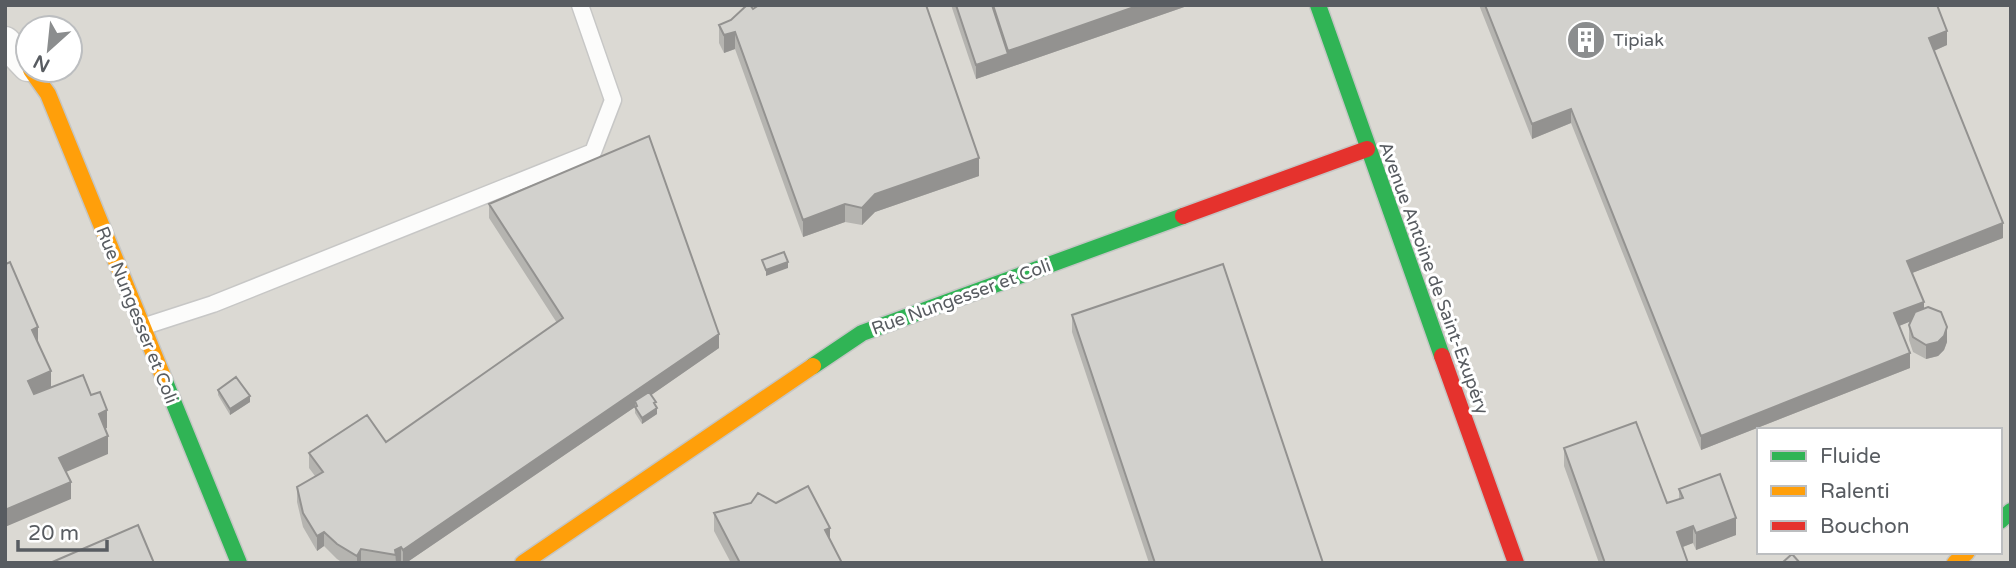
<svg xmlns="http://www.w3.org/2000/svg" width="2016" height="568" font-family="'Varela Round',sans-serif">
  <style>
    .industrial { fill: #dbd9d3; fill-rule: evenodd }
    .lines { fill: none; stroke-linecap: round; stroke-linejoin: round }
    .lane-casing { stroke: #c7c7c6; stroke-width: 19 }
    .street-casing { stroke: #c7c7c6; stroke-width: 33 }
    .fast-casing { stroke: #c5c6c4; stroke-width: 19 }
    .slow-casing { stroke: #c5c6c4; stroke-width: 19 }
    .jam-casing { stroke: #c5c6c4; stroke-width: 19 }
    .lane { stroke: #fcfcfb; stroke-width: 16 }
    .street { stroke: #fcfcfb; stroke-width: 30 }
    .fast { stroke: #30b455; stroke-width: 16 }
    .slow { stroke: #ff9f0a; stroke-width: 16 }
    .jam { stroke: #e5322d; stroke-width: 16 }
    .wall { fill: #b5b4b0 }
    .shaded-wall { fill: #939290 }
    .building { fill: #d2d1cd; stroke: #939290; stroke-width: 2 }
    .labels { text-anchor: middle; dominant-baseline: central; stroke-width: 6; stroke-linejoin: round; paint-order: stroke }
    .poi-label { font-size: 18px; fill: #585c61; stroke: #fff; text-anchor: start }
    .street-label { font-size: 18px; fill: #585c61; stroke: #fff }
  </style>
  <rect width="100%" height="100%" fill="#eae8e2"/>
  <!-- industrial -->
  <path class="industrial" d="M5 5H2011V563H5ZM28 28H70V70H28ZM1759 430H2000V552H1759Z"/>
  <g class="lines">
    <defs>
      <path id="lane" d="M142 327 213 304 593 152 613 100 580 5"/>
      <path id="street" d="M5 42 28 66"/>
      <path id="fast" d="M1318 5 1442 356
        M813 366 862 333 1183 216
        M164 379 239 563
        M2000 521 2011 511"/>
      <path id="slow" d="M31 70 48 94 164 379
        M523 563 813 366
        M1955 563 1967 552"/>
      <path id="jam" d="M1183 216 1367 149
        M1442 356 1516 563"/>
    </defs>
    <!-- lane casing -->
    <use href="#lane" class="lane-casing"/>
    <!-- street casing -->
    <use href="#street" class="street-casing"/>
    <!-- fast casing -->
    <use href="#fast" class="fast-casing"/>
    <!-- slow casing -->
    <use href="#slow" class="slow-casing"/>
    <!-- jam casing -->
    <use href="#jam" class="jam-casing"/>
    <!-- lane -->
    <use href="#lane" class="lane"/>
    <!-- street -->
    <use href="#street" class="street"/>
    <!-- fast -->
    <use href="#fast" class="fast"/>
    <!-- slow -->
    <use href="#slow" class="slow"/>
    <!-- jam -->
    <use href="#jam" class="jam"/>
  </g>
  <!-- wall -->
  <path class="wall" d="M951 5H1190L976 79Z
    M1479 5H1937L1947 45 1934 51 2003 238 1912 273 1924 309 1947 342 1944 350 1938 356 1926 359 1913 352 1909 340V325L1911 321 1899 326 1910 368 1701 450 1571 123 1532 139Z
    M753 9 979 176 875 212 862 225 845 222 803 237 735 49 724 53 719 43V25Z
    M489 204 719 348 651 395 656 406 657 414 642 424 635 413V407L406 563H402L401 561 399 563H343L337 559 324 546 317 551 303 527 297 502V487L315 476 309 468V453L386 442 557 323 489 218Z
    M1072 315 1323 563H1149L1072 332Z
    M218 390 250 402 230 415 218 395Z
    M1564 448 1667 503 1679 499V489L1736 535 1696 550 1693 543 1683 547 1688 563H1599L1564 466Z
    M714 513 830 540 842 563H731L714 531Z"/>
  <!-- shaded-wall -->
  <path class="shaded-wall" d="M1140 5H1190L976 79V65L1008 54V51Z
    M1947 31V45L1929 53V38Z
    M735 32V49L724 53V35Z
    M1571 109V123L1532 139V124Z
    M979 158V176L875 212 862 225V208L875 194Z
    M845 204V222L803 237V220Z
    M2003 223V238L1907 275V261Z
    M788 262V268L766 276V270Z
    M1924 302V316L1894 328V313Z
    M38 327V345L32 330Z
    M1947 327V342L1944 350 1938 356 1926 359V345Z
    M719 334V348L637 405 635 401V407L406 563H403V550Z
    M1910 353V368L1701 450V436Z
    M51 371V389L28 398V381Z
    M250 396V402L230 415V409Z
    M657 408V414L642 424V418Z
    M107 410V428L99 431V414Z
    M108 436V454L59 475V458Z
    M71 482V499L5 527V510Z
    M1736 518V535L1696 550V533Z
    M1693 526V543L1677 549V532Z
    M830 528V546L825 530Z
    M324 532V546L317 551V536Z
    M401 547V561L396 563 395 550Z
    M361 549V563H357V556Z"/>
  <!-- building -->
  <path class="building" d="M747 5H750L753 9 759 5H926L979 158 875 194 862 208 845 204 803 220 735 32 724 35 719 25 731 20Z
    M956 5H992L1008 54 976 65Z
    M993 5H1140L1008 51Z
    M1485 5H1937L1947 31 1929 38 2003 223 1907 261 1924 302 1894 313 1910 353 1701 436 1571 109 1532 124Z
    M649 136 719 334 403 550 401 547 395 550 396 555 361 549 357 556 337 544 324 532 317 536 303 513 297 487 323 472 309 453 367 415 386 442 563 318 489 204Z
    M784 252 788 262 766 270 762 260Z
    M5 262 6 264 10 262 38 327 32 330 51 371 28 381 34 394 83 375 91 395 100 392 107 410 99 414 108 436 59 458 71 482 5 510Z
    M1223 264 1323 563H1155L1072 315Z
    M1928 307 1941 312 1947 327 1944 336 1938 342 1926 345 1913 337 1909 325 1915 312Z
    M236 377 250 396 230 409 218 390Z
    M649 392 656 402 654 403 657 408 642 418 635 407 637 406 635 401Z
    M1636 422 1667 503 1683 498 1679 489 1720 474 1736 518 1696 533 1693 526 1677 532 1688 563H1605L1564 448Z
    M808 486 830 528 825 530 842 563H740L714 513 751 503 758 493 776 503Z
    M138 525 154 563H50Z
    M1792 554 1800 563H1782Z"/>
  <!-- icons -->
  <defs>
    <symbol id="building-disc" viewBox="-11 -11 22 22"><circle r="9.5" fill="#8b8d8e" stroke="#fff"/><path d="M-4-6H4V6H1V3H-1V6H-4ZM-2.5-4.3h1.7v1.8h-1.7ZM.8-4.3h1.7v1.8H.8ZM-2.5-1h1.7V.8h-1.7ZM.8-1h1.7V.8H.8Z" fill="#fff"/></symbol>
  </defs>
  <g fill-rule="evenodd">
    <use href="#building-disc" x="1564" y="18" width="44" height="44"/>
  </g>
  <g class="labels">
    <!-- poi labels -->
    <g class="poi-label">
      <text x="1613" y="40">Tipiak</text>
    </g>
    <!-- street labels -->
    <g class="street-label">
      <text transform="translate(1434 278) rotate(70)">Avenue Antoine de Saint-Exupéry</text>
      <text transform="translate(961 297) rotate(-20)">Rue Nungesser et Coli</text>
      <text transform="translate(137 315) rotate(68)">Rue Nungesser et Coli</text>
    </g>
  </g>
  <!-- border -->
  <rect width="2016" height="568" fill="none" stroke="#585c61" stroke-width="14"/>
  <!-- legend -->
  <rect x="1757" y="428" width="245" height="126" fill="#ffffff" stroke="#bcbec0" stroke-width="2"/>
  <rect x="1771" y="451" width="35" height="10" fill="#30b455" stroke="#bcbec0" stroke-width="2"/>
  <text x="1820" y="463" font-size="21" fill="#585c61">Fluide</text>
  <rect x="1771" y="486" width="35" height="10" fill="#ff9f0a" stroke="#bcbec0" stroke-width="2"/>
  <text x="1820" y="498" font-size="21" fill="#585c61">Ralenti</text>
  <rect x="1771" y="521" width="35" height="10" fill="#e5322d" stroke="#bcbec0" stroke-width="2"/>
  <text x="1820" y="533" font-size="21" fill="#585c61">Bouchon</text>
  <!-- north arrow -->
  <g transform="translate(49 49) rotate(207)"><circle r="33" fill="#ffffff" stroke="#bcbec0" stroke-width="2"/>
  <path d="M0-5L12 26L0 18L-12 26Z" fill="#8b8d8e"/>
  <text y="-10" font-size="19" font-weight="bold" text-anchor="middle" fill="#585c61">N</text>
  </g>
  <!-- scale -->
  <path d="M18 540v10h89v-10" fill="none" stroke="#585c61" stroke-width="3.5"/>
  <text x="28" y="540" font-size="21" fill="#585c61" stroke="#ffffff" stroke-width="5" paint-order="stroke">20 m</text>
</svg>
